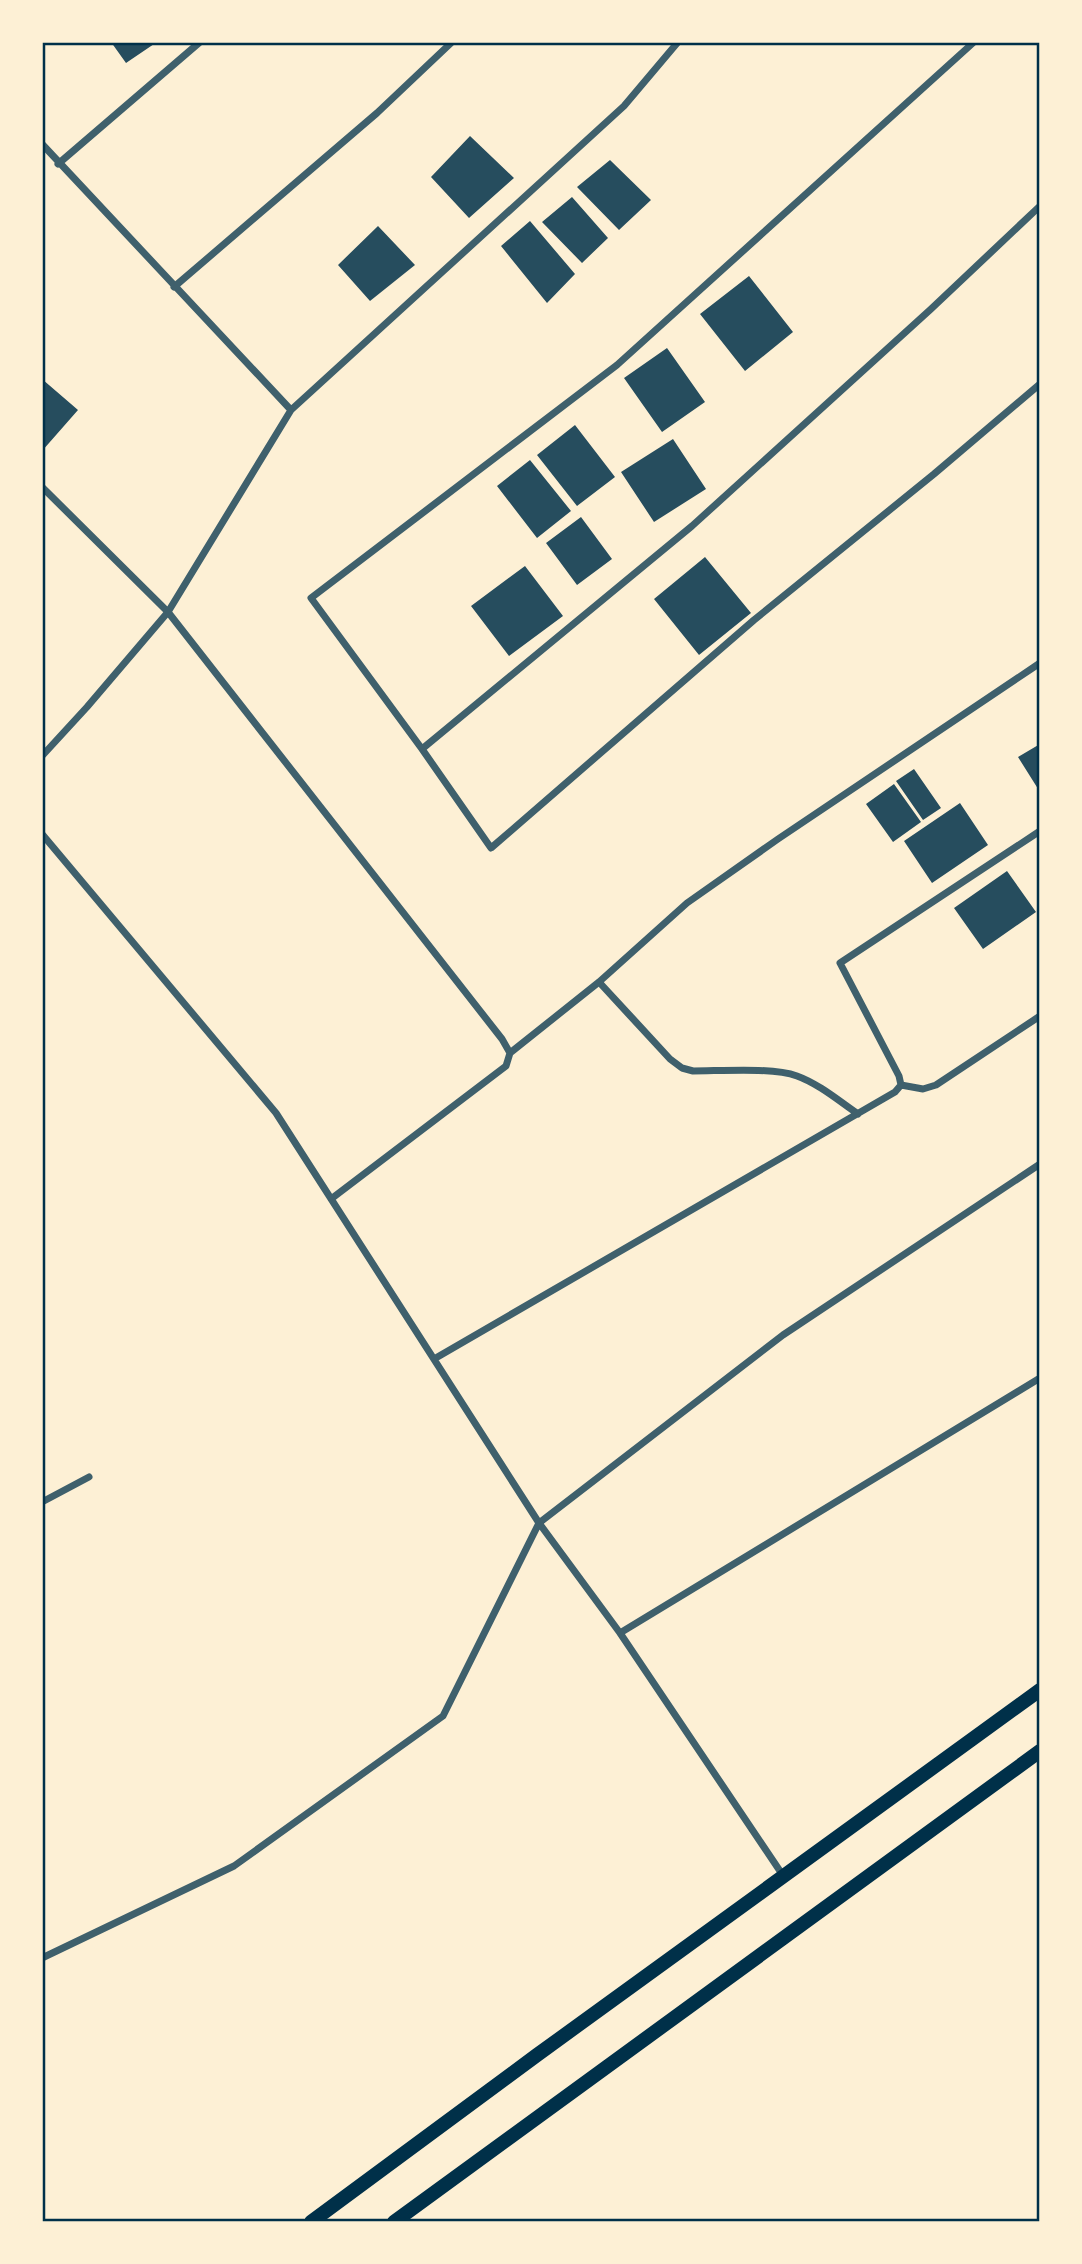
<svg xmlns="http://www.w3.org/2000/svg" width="1082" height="2264" font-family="Quicksand,sans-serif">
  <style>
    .building { fill: #264d5e }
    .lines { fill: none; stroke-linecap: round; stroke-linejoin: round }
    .minor { stroke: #3f606c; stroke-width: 7 }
    .secondary { stroke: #003049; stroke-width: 14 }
    .neatline { fill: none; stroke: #003049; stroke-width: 2.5 }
  </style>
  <rect width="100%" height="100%" fill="#fdf0d5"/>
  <!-- building -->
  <path class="building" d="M111 42H157L126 63Z
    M470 136 514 178 469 218 431 177Z
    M610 160 651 200 619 230 577 187Z
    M572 197 608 238 582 263 542 222Z
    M530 221 575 274 547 303 501 246Z
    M378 226 415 265 370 301 338 265Z
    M749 276 793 332 745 371 700 314Z
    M667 348 705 402 662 432 624 378Z
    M42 379 78 410 42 451Z
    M575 425 615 477 577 506 537 455Z
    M673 439 706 489 654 522 621 472Z
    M530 460 571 511 537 538 497 486Z
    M581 517 612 559 577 585 546 543Z
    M705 557 751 613 699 655 654 599Z
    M525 566 563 616 509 656 471 606Z
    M1040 744V792L1018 757Z
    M914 769 941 808 923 820 896 781Z
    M894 784 921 822 893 842 866 804Z
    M960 803 988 845 932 883 904 841Z
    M1007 871 1036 912 983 949 954 908Z"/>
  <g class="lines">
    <!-- minor -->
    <path class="minor" d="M42 144 291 410
      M58 164 200 42
      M1040 206 931 309 692 526 422 749 491 848 754 620 934 474 1040 384
      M174 287 377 113 452 42
      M42 487 168 612 502 1039 510 1053 506 1066 331 1199
      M422 749 311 598 617 365 974 42
      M42 756 87 707 168 612 291 410 624 106 678 42
      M42 834 276 1113 539 1523 443 1716 234 1866 42 1958
      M599 982 670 1059 682 1068 693 1071C721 1071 772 1067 797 1076 819 1084 839 1101 858 1114
      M510 1053 599 982 687 903 778 839 1040 663
      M901 1085 923 1089 936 1085 1040 1016
      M1040 1164 783 1335 539 1523 620 1633 1040 1378
      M434 1359 895 1092 901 1085 899 1076 840 963 1040 831
      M42 1502 89 1477
      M620 1633 784 1877"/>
    <!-- secondary -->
    <path class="secondary" d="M311 2222 537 2055 1040 1690
      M394 2222 1040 1751"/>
  </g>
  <!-- border -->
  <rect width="1082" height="2264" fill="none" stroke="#fdf0d5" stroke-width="88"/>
  <rect x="44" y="44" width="994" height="2176" class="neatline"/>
</svg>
